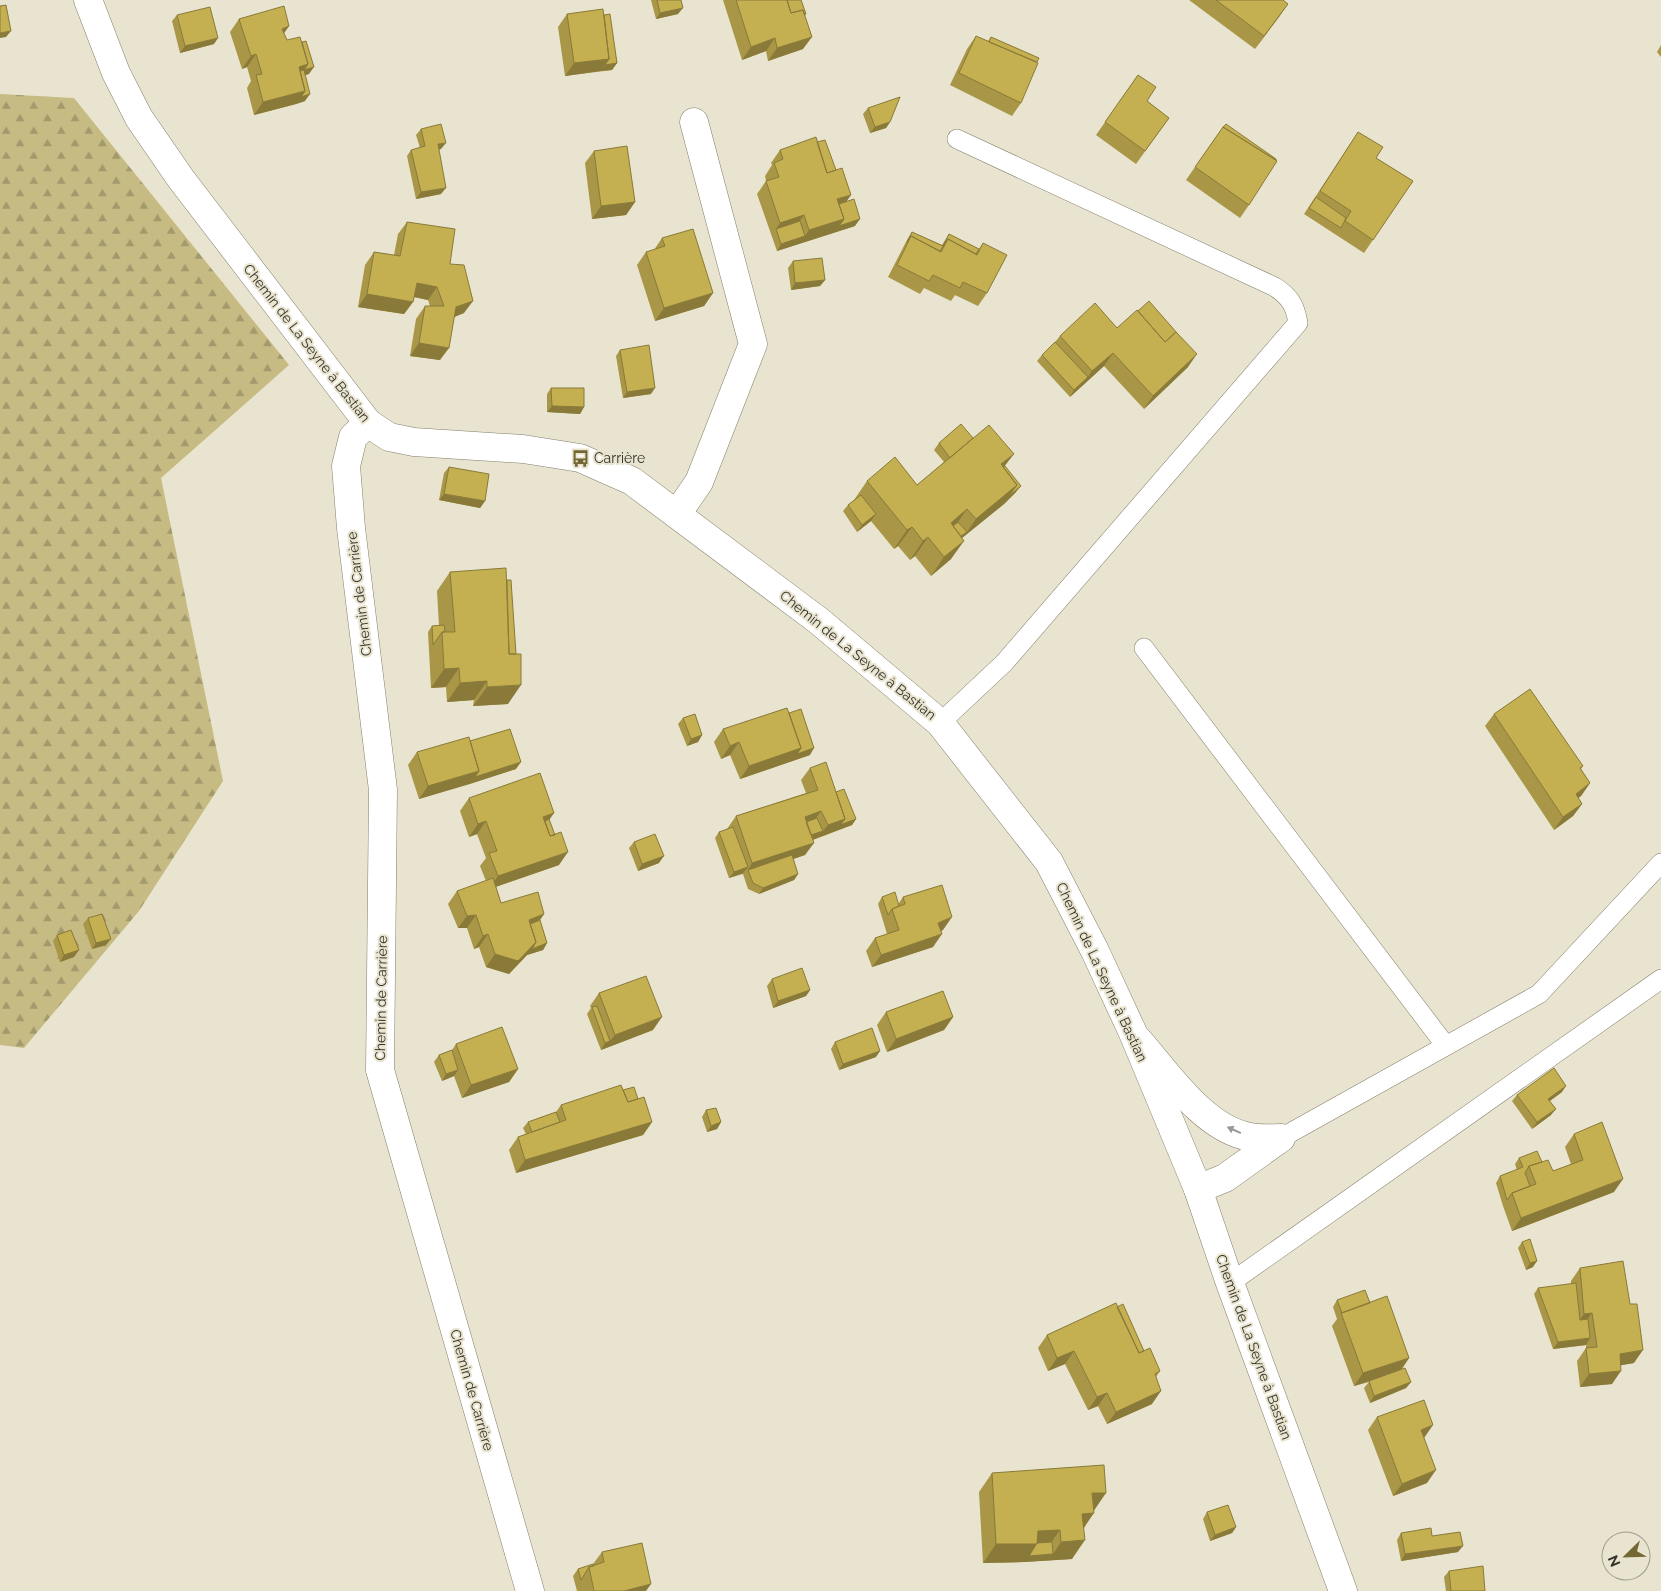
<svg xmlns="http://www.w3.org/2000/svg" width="1661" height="1591" font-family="Raleway,sans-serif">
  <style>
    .forest { fill: url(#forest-firs) }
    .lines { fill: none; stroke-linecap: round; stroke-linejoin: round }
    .lane-casing { stroke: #847f6c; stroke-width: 20 }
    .street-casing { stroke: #847f6c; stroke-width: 29 }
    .secondary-casing { stroke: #847f6c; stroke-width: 29 }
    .lane { stroke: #fff; stroke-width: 19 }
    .street { stroke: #fff; stroke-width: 28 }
    .secondary { stroke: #fff; stroke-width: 28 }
    .wall { fill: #a99646 }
    .shaded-wall { fill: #897a39 }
    .building { fill: #c4af51; stroke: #897a39 }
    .oneway { fill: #9a9995 }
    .labels { text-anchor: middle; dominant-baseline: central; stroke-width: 4; stroke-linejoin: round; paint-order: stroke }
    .street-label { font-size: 14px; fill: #35332b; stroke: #e9e4cf }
    .poi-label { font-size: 14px; fill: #35332b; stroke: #e9e4cf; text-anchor: start }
  </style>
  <defs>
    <pattern id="forest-firs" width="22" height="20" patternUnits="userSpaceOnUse" patternTransform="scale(1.25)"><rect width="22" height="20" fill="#c7bb84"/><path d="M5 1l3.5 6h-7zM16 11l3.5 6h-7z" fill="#a2996c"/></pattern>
  </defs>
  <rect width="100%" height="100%" fill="#e9e4cf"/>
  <!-- forest -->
  <path class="forest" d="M0 94 74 98 289 365 161 478 223 781 139 911 24 1048 0 1045Z"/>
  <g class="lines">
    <defs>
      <path id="lane" d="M1144 648 1446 1046
        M940 723 1004 663 1298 323C1295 305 1290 297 1275 287L957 139
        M1281 1138 1539 994 1661 863
        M1230 1283 1661 979"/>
      <path id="street" d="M368 423 353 437 346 466 351 528 383 790 380 1070 530 1591
        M677 514 699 482 753 344 694 122
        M1139 1041C1168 1074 1204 1129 1250 1137 1260 1139 1271 1138 1281 1138
        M1198 1189 1225 1178 1281 1138"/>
      <path id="secondary" d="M88 0 116 73 139 118 181 179 368 423 389 437 414 442 523 449 580 458 632 481 819 621 940 723 1049 862 1095 951 1133 1033 1198 1189 1230 1283 1343 1591"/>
    </defs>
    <!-- lane casing -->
    <use href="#lane" class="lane-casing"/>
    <!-- street casing -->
    <use href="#street" class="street-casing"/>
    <!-- secondary casing -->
    <use href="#secondary" class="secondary-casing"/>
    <!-- lane -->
    <use href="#lane" class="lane"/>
    <!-- street -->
    <use href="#street" class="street"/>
    <!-- secondary -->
    <use href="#secondary" class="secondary"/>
  </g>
  <!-- wall -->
  <path class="wall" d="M651 0H681L678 14 656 19Z
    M723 0H801L806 14 805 16 803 49 768 61 766 51 742 60Z
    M1189 0H1283L1288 4 1255 49Z
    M567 14 604 15 617 63 612 70 565 76 558 27Z
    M177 15 214 44 180 53 172 21Z
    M239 19 289 26 284 33 287 40 309 74 305 75V101L296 104 254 115 247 88 251 81 247 67 242 69 230 32Z
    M976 36 988 41 991 37 1021 103 1012 116 950 85 967 49Z
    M1661 45V57L1657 52Z
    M1138 75 1147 101 1169 118 1136 164 1096 135Z
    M868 108 890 122 886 128 870 133 863 114Z
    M1223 127 1249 205 1240 218 1186 180Z
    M421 129 441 149 439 150 441 194 416 199 407 156 411 150 420 148 416 135Z
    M1358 132 1376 158 1413 181 1364 253 1304 214Z
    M817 142 846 202 855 226 777 251 757 194 766 181 765 176 772 165 771 163 780 150Z
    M594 151 635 202 626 215 592 219 585 163Z
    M407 222 450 264 464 313 454 317 440 360 410 356 416 319 425 306H430L428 300 414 297 413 302 404 314 358 307 365 265 374 252 394 255 398 234Z
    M912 232 942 245 949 234 979 249 983 243 987 293 978 306 955 295 951 301 924 288 920 294 888 277 908 238Z
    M662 238 713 293 704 306 655 321 637 265 646 252 654 250Z
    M793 261 825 280 820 286 791 290 788 268Z
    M1117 328 1188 367 1144 409 1104 366 1070 397 1037 361 1042 355 1055 342 1060 336Z
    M620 350 651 394 623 398 616 356Z
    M551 388 584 407 580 414 547 412V394Z
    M973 438 1005 466 1016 492 1004 504 962 538 951 559 931 576 915 556 910 560 898 546 894 549 871 521 857 532 843 511 848 505 854 500 867 481 917 485 944 462 934 450 939 443Z
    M449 467 485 501 480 508 439 500 444 473Z
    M450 572 508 704 473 706 474 700 447 702 446 687 431 688 428 632 432 626H439L437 591Z
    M789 713 810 755 740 779 730 755 721 759 714 742 723 729Z
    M1494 714 1583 766 1581 769 1590 783 1581 796 1578 798 1582 804 1573 816 1554 830 1485 726Z
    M683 718 702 735 698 742 687 746 678 724Z
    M470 741 516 769 419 799 408 765 417 752Z
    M810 768 836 792 856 819 852 825 813 840 805 855 793 859 798 874 794 880 759 894 748 889 743 874 729 878 715 838 719 832 727 829 736 816 806 793 801 780Z
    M469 798 554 813 549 819 559 865 496 887 501 903 544 914 540 920 547 943 543 950 527 955 509 974 486 967 479 947 474 949 467 928H458L448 904 457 891 486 881 480 866 486 858 477 834 469 837 460 811Z
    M634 842 659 863 638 871 629 848Z
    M882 897 899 903 903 897 943 930 941 931 933 947 872 967 866 951 875 938 887 934 878 904Z
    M88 918 106 945 92 949 83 924Z
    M57 935 74 957 60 962 53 941Z
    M772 979 810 990 806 996 773 1008 767 986Z
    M599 993 653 1030 601 1050 587 1014 591 1008 590 1006Z
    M886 1012 953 1017 944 1030 887 1052 877 1025Z
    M835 1042 876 1057 839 1070 831 1049Z
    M456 1044 518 1069 509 1082 462 1098 454 1076 442 1081 434 1062 439 1055 452 1050Z
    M623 1090 638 1099 652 1122 643 1135 516 1173 509 1150 518 1137 526 1134 523 1128 528 1122 556 1112 561 1105Z
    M1562 1092 1550 1101 1551 1115 1532 1129 1512 1101 1517 1095Z
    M706 1110 721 1122 717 1129 707 1132 702 1117Z
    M1574 1134 1614 1192 1512 1231 1503 1206 1496 1183 1500 1176 1517 1170 1515 1164 1519 1158 1542 1162 1553 1171 1571 1164 1565 1147Z
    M1522 1242 1533 1267 1526 1270 1518 1248Z
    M1580 1268 1634 1363 1621 1365 1612 1384 1580 1387 1577 1361 1586 1348V1345L1553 1349 1534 1294 1538 1288 1571 1284V1281Z
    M1337 1300 1370 1303 1409 1358 1402 1369 1411 1382 1406 1388 1370 1403 1364 1388 1369 1382 1354 1386 1332 1326 1337 1319 1333 1307Z
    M1117 1307 1144 1351 1160 1371 1156 1377 1152 1404 1107 1424 1098 1406 1088 1410 1065 1364 1048 1371 1038 1348 1047 1335Z
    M1377 1417 1424 1438 1427 1483 1393 1496 1368 1430Z
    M992 1473 1094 1510 1084 1528 1072 1559 1024 1562 983 1563 979 1492Z
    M1207 1512 1236 1527 1232 1533 1210 1541 1203 1519Z
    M1401 1533 1432 1536 1458 1552 1401 1561 1397 1540Z
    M602 1552 646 1591H577L573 1576 578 1569 593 1564Z
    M1449 1571 1485 1591H1446L1444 1577Z"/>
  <!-- shaded-wall -->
  <path class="shaded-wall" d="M1288 4 1279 17 1255 49 1264 36Z
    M683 8 678 14 656 19 660 13Z
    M289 26 280 39 282 29Z
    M11 31 6 37 0 38V33Z
    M812 37 803 49 768 61 777 48Z
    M218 38 214 44 180 53 185 46Z
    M775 38 766 51 742 60 751 47Z
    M256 54 247 67 242 69 251 56Z
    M609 59 600 71 565 76 574 63Z
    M617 63 612 70 600 71 605 65Z
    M308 64 314 67 309 74 296 78 299 67Z
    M305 91 310 94 305 101 296 104 254 115 263 102Z
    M890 122 886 128 870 133 875 127Z
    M446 143 441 149 433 150 438 144Z
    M446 188 441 194 416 199 421 192Z
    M851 195 842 208 834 210 837 199Z
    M635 202 626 215 592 219 601 206Z
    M804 215 795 227 776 229 780 223Z
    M844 219H860L855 226 777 251 781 244 805 236 809 230Z
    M825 280 820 286 791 290 795 283Z
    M417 283 437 287 428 300 409 296Z
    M713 293 704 306 655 321 664 308Z
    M367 294 413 302 404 314 358 307Z
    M473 301 464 313 447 320 456 307Z
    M419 343 449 348 440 360 410 356Z
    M1113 353 1104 366 1070 397 1074 390 1088 377 1092 371Z
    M1197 354 1188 367 1144 409 1153 396Z
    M655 388 651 394 623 398 627 392Z
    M552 406 584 407 580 414 547 412Z
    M1014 454 1000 472 1001 464Z
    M1017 485 1021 486 1016 492 1004 504 962 538 950 545 967 532 976 519Z
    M444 494 485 501 480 508 439 500Z
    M967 509 954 528 951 523Z
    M876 514 871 521 857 532 862 525Z
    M912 527 898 546 894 549 907 530Z
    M928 537 915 556 910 560 923 541Z
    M964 541 951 559 931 576 944 557Z
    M459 668 446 687 431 688 444 669Z
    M487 681 474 700 447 702 460 683Z
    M521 685 508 704 473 706 487 687Z
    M702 735 698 742 687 746 691 739Z
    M739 742 730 755 721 759 730 746Z
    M801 748H814L810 755 740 779 749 766Z
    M521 762 516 769 470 784 475 777Z
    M479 771 470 784 419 799 428 786Z
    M1590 783 1581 796 1567 807 1576 794Z
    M1582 804 1573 816 1554 830 1563 817Z
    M821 811 812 824H800L805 817Z
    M554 813 545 826 543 817Z
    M845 819H856L852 825 801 844 805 837 823 831 828 825Z
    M486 821 477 834 469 837 478 824Z
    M814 843 805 855 750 874 748 870 752 863Z
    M568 852 559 865 489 889 498 876Z
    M664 856 659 863 638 871 642 864Z
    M748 867 743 873 729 878 734 872Z
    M798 874 794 880 759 894 763 888Z
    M544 914 535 927H525L529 920Z
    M476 915 467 928H458L467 916Z
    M952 917 943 930 929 936 938 923Z
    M488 934 479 947 474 949 483 936Z
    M942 934 933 947 872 967 881 955Z
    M111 939 106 945 92 949 96 943Z
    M536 942 547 943 543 950 527 955 509 974 486 967 495 954Z
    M79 950 74 957 60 962 64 955Z
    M810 990 806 996 773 1008 778 1001Z
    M662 1017 653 1030 601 1050 605 1043 610 1041 615 1035Z
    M953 1017 944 1030 887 1052 896 1039Z
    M880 1051 876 1057 839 1070 843 1064Z
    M518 1069 509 1082 462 1098 471 1085Z
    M458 1070 454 1076 442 1081 446 1074Z
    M1566 1086 1562 1092 1544 1105 1548 1099Z
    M1556 1109 1551 1115 1532 1129 1537 1122Z
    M652 1122 643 1135 516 1173 525 1160Z
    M721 1122 717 1129 707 1132 711 1126Z
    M1623 1179 1614 1192 1512 1231 1521 1218Z
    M1537 1261 1533 1267 1526 1270 1530 1263Z
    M1592 1313 1583 1326H1575L1584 1314Z
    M1590 1338 1586 1345 1553 1349 1558 1342Z
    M1643 1350 1634 1363 1611 1367 1620 1354Z
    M1074 1351 1065 1364 1048 1371 1057 1358Z
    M1409 1358 1400 1371 1354 1386 1363 1373Z
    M1621 1371 1612 1384 1580 1387 1589 1374Z
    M1411 1382 1406 1388 1370 1403 1374 1396Z
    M1161 1391 1152 1404 1107 1424 1116 1412Z
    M1107 1393 1098 1406 1088 1410 1097 1397Z
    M1433 1425 1424 1438 1421 1430Z
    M1436 1470 1427 1483 1393 1496 1402 1484Z
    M1092 1493H1106L1093 1512Z
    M1094 1513 1081 1532 1082 1514Z
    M1236 1527 1232 1533 1210 1541 1215 1535Z
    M1060 1530 1047 1548 1053 1554 1061 1542 1085 1540 1072 1559 1024 1562 983 1563 996 1544 1038 1531Z
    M1463 1546 1458 1552 1401 1561 1405 1554Z
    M651 1584 646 1591H624Z"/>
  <!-- building -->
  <path class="building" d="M657 0H681L683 8 660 13Z
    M736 0H787L791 13 803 10 812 37 777 48 775 38 751 47Z
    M787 0H801L806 14H804L803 10 791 13Z
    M1216 0H1283L1288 4 1264 36Z
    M6 5 11 31 0 33V6Z
    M284 6 289 26 282 29 287 40 300 37 308 64 299 67 305 91 263 102 256 75 262 74 256 54 251 56 239 19Z
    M210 7 218 38 185 46 177 15Z
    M603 9 609 59 574 63 567 14Z
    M610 14 617 63 605 65 609 59 604 15Z
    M976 36 1038 63 1021 103 959 73Z
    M991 37 1039 58 1037 62 989 42Z
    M306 41 314 67 304 70 310 94 301 97 305 91 300 71 304 70 308 64 302 42Z
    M1138 75 1156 87 1147 101 1169 118 1145 151 1105 122Z
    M900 97 890 122 875 127 868 108Z
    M441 124 446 143 438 144 446 188 421 192 411 150 425 146 421 129Z
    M1226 124 1276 159V160L1223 127Z
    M1223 127 1277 161 1249 205 1195 167Z
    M1358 132 1383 147 1376 158 1413 181 1373 240 1345 221 1351 211 1320 191Z
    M816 137 827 173 842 168 851 195 837 199 844 219 809 230 804 215 780 223 766 181 779 177 774 163 783 159 780 150Z
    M825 140 836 170 827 173 817 142Z
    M627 146 635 202 601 206 594 151Z
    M1316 197 1346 218 1341 228 1309 208Z
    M854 199 860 219 839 226 844 219 839 204Z
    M800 221 805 236 781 244 776 229Z
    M407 222 455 229 450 264 464 265 473 301 456 307 449 348 419 343 425 306H444L437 287 417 283 413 302 367 294 374 252 400 256Z
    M693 229 713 293 664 308 646 252 665 246 662 238Z
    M912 232 943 246 940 251 911 236 907 243Z
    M949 234 979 249 976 254 948 239 943 246Z
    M911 236 941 252 948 239 977 255 983 243 1007 255 987 293 963 282 960 288 933 275 929 281 897 265Z
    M822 258 825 280 795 283 793 261Z
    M1149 301 1177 333 1176 332 1165 342 1138 311Z
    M1095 303 1117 328 1137 310 1165 342 1176 332 1197 354 1153 396 1113 353 1092 371 1060 336Z
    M1055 342 1088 377 1074 390 1042 355Z
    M649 345 655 388 627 392 620 350Z
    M551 388H584V407L552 406Z
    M961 424 973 438 950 458 939 443Z
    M989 425 1014 454 1001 464 1017 485 976 519 967 509 951 523 964 541 944 557 928 537 923 541 912 527 907 530 867 481 895 457 917 485Z
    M1005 466 1021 486 1008 497 1017 485 1003 467Z
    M449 467 489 474 485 501 444 494Z
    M861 495 876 514 862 525 848 505Z
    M958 522 967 532 961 536 953 526Z
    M506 568 509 654H521V685L487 687V681L460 683 459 668 444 669 442 632H455L450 572Z
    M507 580H511L516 654H509Z
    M444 625 445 632H442L433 645 432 626Z
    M1530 689 1583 766 1580 768 1590 783 1576 794 1582 804 1563 817 1494 714Z
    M787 708 801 748 749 766 739 742 730 746 723 729Z
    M801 709 814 748 797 754 801 748 789 713Z
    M695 714 702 735 691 739 683 718Z
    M510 729 521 762 475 777 479 771 470 741Z
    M469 737 479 771 428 786 417 752Z
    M826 762 845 819 828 825 821 811 805 817 814 843 752 863 736 816 818 790 810 768Z
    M540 773 554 813 543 817 550 836 561 832 568 852 498 876 489 853 497 851 486 821 478 824 469 798Z
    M844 789 856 819 840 825 845 819 836 792Z
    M817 818 823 831 811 835 806 822Z
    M549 819 555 835 550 836 545 821Z
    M733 827 748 867 734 872 719 832Z
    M655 834 664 856 642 864 634 842Z
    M792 855 798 874 763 888 753 883 748 870Z
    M493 878 501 903 538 892 544 914 529 920 536 942 518 961 495 954 488 934 483 936 476 915 467 916 457 891Z
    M942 885 952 917 938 923 942 934 881 955 875 938 899 930 892 909 905 904 903 897Z
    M895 892 899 906 892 909 888 915 882 897Z
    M102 914 111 939 96 943 88 918Z
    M540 920 547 943 532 949 536 942 530 924Z
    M71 930 79 950 64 955 57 935Z
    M802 968 810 990 778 1001 772 979Z
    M646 976 662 1017 615 1035 599 993Z
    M943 991 953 1017 896 1039 886 1012Z
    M597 1006 610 1041 605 1043 592 1007Z
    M502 1027 518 1069 471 1085 456 1044Z
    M872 1028 880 1051 843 1064 835 1042Z
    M452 1050 458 1070 446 1074 439 1055Z
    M1554 1068 1566 1086 1548 1099 1556 1109 1537 1122 1517 1095Z
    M621 1085 628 1102 644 1097 652 1122 525 1160 518 1137 566 1120 561 1105Z
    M634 1087 638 1099 628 1102 623 1090Z
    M716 1108 721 1122 711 1126 706 1110Z
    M556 1112 560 1122 532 1132 528 1122Z
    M1602 1122 1623 1179 1521 1218 1512 1193 1536 1184 1529 1166 1548 1160 1553 1171 1583 1160 1574 1134Z
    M1537 1151 1542 1162 1529 1166 1525 1173 1530 1186 1512 1193 1507 1200 1500 1176 1523 1167 1519 1158Z
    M1530 1239 1537 1261 1530 1263 1522 1242Z
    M1623 1261 1630 1304H1637L1643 1350 1620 1354 1621 1371 1589 1374 1586 1348 1597 1347 1592 1313 1584 1314 1580 1268Z
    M1576 1283 1580 1320 1588 1319 1590 1338 1558 1342 1538 1288Z
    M1365 1290 1370 1303 1342 1313 1337 1300Z
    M1387 1296 1409 1358 1363 1373 1341 1313Z
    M1116 1303 1139 1353 1150 1348 1160 1371 1155 1374 1161 1391 1116 1412 1107 1393 1097 1397 1074 1351 1057 1358 1047 1335Z
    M1123 1304 1144 1351 1139 1353 1117 1307Z
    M1405 1368 1411 1382 1374 1396 1369 1381Z
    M1424 1400 1433 1425 1421 1430 1436 1470 1402 1484 1377 1417Z
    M1104 1465 1106 1493H1092L1094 1513 1082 1514 1085 1540 1061 1542 1060 1530 1038 1531 1037 1544H996L992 1473Z
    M1228 1505 1236 1527 1215 1535 1207 1512Z
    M1431 1528 1432 1536 1460 1532 1463 1546 1405 1554 1401 1533Z
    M1052 1542 1053 1554 1029 1556 1037 1543Z
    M642 1543 651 1584 624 1591H594L589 1567 604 1562 602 1552Z
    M593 1564 594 1566 589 1567 581 1580 578 1569Z
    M1483 1566 1485 1591H1451L1449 1571Z"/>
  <!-- one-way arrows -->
  <defs><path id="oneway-solid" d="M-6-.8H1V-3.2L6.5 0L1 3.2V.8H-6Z" transform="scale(1.25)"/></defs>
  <use class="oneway" href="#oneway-solid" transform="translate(1234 1130) rotate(-156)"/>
  <!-- icons -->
  <defs>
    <symbol id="bus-bare" viewBox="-9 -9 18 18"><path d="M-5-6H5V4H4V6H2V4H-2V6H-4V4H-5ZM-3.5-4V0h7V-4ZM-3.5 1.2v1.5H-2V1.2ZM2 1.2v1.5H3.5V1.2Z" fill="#736834" stroke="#e9e4cf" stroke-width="2.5" paint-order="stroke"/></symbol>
  </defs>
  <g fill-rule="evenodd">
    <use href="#bus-bare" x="568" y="446" width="25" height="25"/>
  </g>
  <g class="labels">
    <!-- street labels -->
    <g class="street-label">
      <text transform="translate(307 343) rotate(52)">Chemin de La Seyne à Bastian</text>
      <text transform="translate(359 594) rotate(-97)">Chemin de Carrière</text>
      <text transform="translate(858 655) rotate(39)">Chemin de La Seyne à Bastian</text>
      <text transform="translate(1102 972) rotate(65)">Chemin de La Seyne à Bastian</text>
      <text transform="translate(381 998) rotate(-89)">Chemin de Carrière</text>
      <text transform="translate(1254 1347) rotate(70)">Chemin de La Seyne à Bastian</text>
      <text transform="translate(472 1390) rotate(74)">Chemin de Carrière</text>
    </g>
    <!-- poi labels -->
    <g class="poi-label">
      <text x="594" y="458">Carrière</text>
    </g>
  </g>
  <!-- north arrow -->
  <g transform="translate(1626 1556) rotate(247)"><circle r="24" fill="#e9e4cf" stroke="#a19d8d"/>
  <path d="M0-4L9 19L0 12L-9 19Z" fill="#736834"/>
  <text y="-8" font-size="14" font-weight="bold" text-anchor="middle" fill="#35332b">N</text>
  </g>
</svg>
